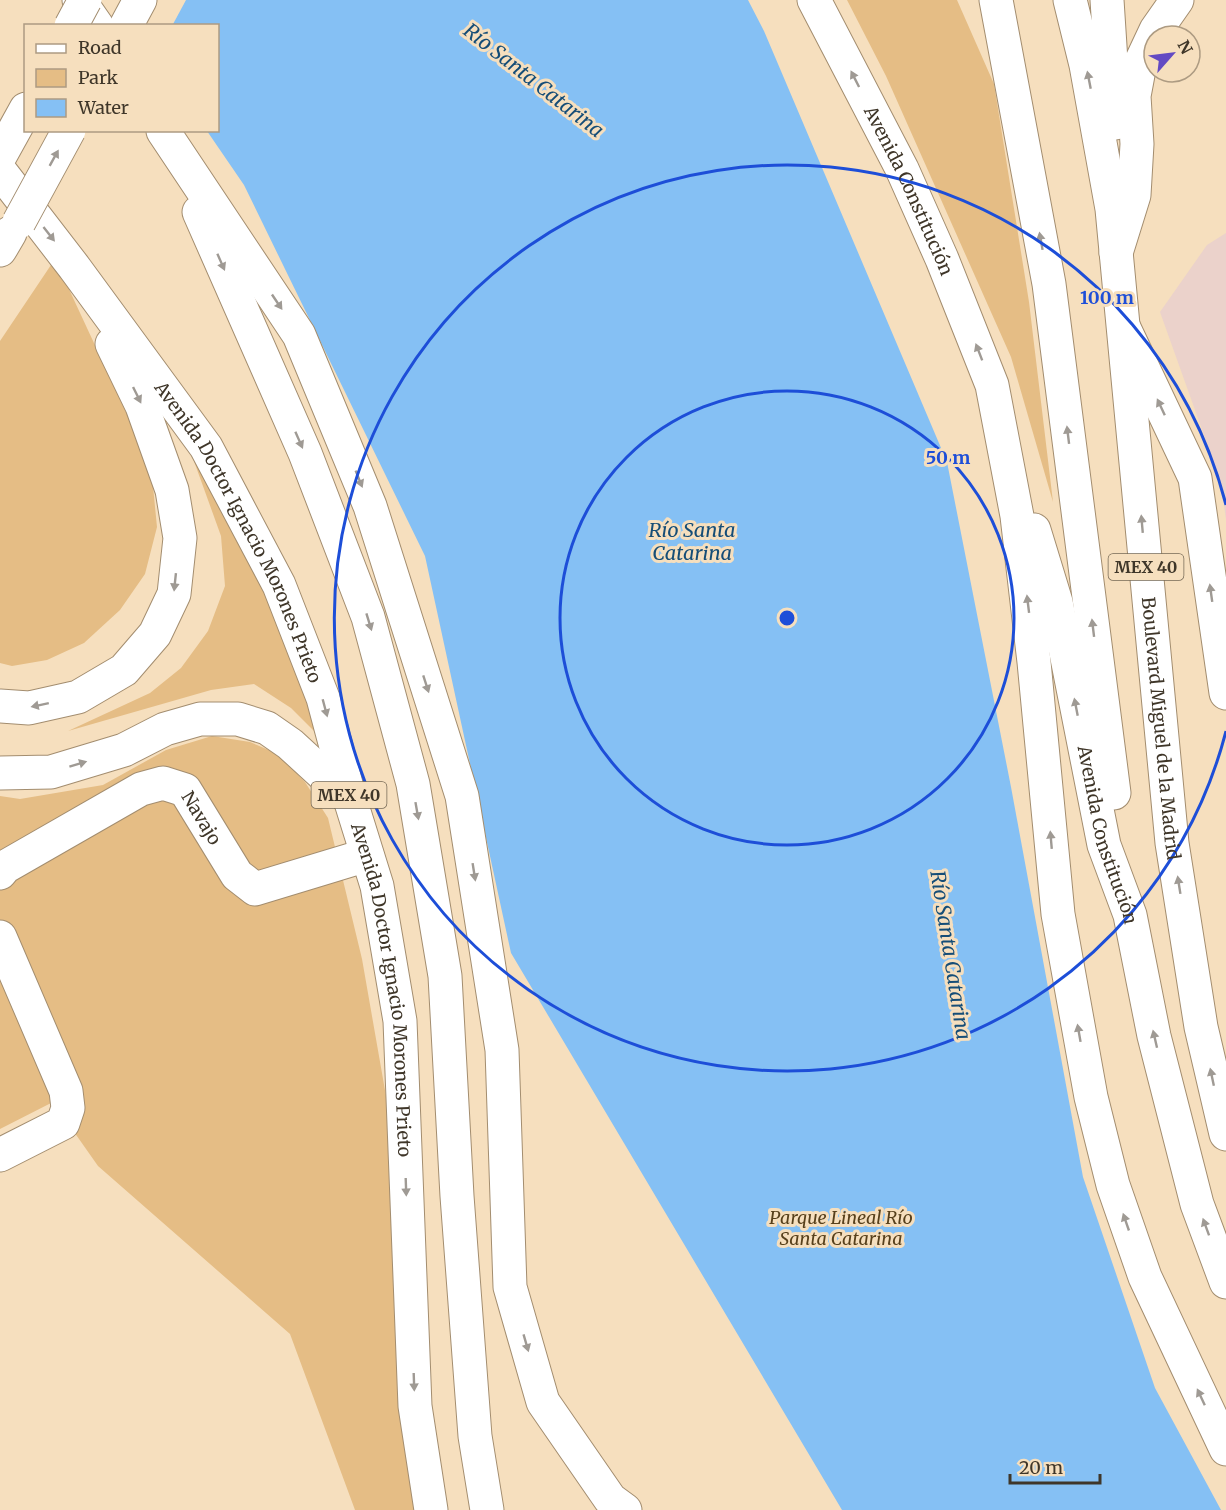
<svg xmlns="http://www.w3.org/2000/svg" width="1226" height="1510" font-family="Merriweather,serif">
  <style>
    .commercial { fill: #ebd2cb }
    .green { fill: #e5bd85 }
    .water { fill: #85c0f4 }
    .pier { fill: #f6dfbe }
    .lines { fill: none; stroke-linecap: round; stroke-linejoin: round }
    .minor-casing { stroke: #a38d6f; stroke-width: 35 }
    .major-casing { stroke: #a38d6f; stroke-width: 35 }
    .highway-casing { stroke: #a38d6f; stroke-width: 35 }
    .minor { stroke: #fff; stroke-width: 33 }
    .major { stroke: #fff; stroke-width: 33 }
    .highway { stroke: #fff; stroke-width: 33 }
    .major-bridge-casing { stroke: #a38d6f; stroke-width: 35; stroke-linecap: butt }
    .major-bridge { stroke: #fff; stroke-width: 33 }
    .oneway { fill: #9f9a94 }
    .ring { fill: none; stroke: #1d4ed8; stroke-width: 3 }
    .labels { text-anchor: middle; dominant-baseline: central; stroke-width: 6; stroke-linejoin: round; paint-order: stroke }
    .shield { fill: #f6dfbe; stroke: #766956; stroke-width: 1.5 }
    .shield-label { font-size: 16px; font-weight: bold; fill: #3f3629 }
    .street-label { font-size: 18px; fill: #3f3629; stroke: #f6dfbe }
    .park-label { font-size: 18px; font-style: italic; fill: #57401c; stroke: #f6dfbe }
    .water-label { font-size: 20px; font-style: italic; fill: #154d77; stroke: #f6dfbe }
    .centre { fill: #1d4ed8; stroke: #f6dfbe; stroke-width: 3 }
    .ring-label { font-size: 18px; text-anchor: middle; font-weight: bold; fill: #1d4ed8; stroke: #f6dfbe; stroke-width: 6; stroke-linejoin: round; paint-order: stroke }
  </style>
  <rect width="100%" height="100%" fill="#f6dfbe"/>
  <!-- commercial -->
  <path class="commercial" d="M1226 233V519L1220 480 1160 312 1207 245Z"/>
  <!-- green -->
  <path class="green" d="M847 0H957L994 84 1029 302 1053 502 1011 357 886 76Z
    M55 259 151 466 157 527 145 574 120 610 84 643 47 660 12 666 0 663V341Z
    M182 428 234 513 323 740 291 708 254 684 211 690 68 731 150 693 181 668 208 631 225 586 221 536Z
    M212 736 250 742 278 754 305 782 328 818 362 959 393 1136 424 1510H355L290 1334 98 1166 53 1102 0 1129V796L20 799 103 785 166 750Z"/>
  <!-- water -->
  <path class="water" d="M121 0H748L764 31 947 462 1011 787 1083 1177 1155 1388 1221 1510H842L511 953 425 556 244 185 207 131 218 130V26L138 25Z"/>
  <!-- pier -->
  <path class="pier" d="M118 0H186L172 26H134Z"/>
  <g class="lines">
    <defs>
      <g id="minor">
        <path d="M1116 253 1134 195 1137 144 1134 96 1140 64 1156 30 1177 0"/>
        <path d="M1124 328 1195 478 1226 693"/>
        <path id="s1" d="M0 873 5 867 141 789 163 783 185 790 237 875 255 889 367 855"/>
        <path d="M0 937 66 1091 68 1108 63 1123 0 1155"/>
      </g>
      <path id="major" d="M126 26 140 0
        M0 156 26 109"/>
      <g id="highway">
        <path d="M79 0 97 26"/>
        <path id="s2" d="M814 0 902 169 942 259 992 385 1017 516 1034 662 1058 914 1091 1097 1113 1185 1145 1277 1226 1449"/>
        <path d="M996 0 1049 284 1114 793"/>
        <path id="s3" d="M1070 0 1086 65 1112 209 1172 843 1201 1027 1226 1134"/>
        <path d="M1107 0 1115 123"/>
        <path d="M163 131 299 335 370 506 462 796 502 1050 510 1287 543 1402 610 1499 625 1510"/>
        <path id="s4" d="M0 171 74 267 206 447 279 585 323 698 350 799 377 886 400 1021 415 1406 431 1510"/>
        <path d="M199 212 305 453 368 617 413 784 445 976 457 1196 475 1436 487 1510"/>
        <path d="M0 250 10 233"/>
        <path id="s5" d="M1034 530 1056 602 1104 845 1130 915 1154 1036 1197 1204 1226 1282"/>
        <path d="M0 706 29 708 78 697 124 670 155 634 174 594 180 538 172 490 142 406 112 344"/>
        <path d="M0 773 51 772 124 750 165 729 200 719H238L267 728 290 744 350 799"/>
      </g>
    </defs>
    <!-- minor casing -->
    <use href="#minor" class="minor-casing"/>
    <!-- major casing -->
    <use href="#major" class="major-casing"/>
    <!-- highway casing -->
    <use href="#highway" class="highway-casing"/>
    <!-- minor -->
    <use href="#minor" class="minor"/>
    <!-- major -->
    <use href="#major" class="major"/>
    <!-- highway -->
    <use href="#highway" class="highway"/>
    <defs>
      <path id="major-bridge" d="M71 26 85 0
        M19 222 69 130"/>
    </defs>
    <!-- major-bridge casing -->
    <use href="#major-bridge" class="major-bridge-casing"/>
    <!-- major-bridge -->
    <use href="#major-bridge" class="major-bridge"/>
  </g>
  <!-- one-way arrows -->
  <defs><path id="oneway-solid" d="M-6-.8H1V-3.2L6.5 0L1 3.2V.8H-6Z" transform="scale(1.5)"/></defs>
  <g class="oneway">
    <use href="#oneway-solid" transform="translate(855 79) rotate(-117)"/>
    <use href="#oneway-solid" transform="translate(1089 80) rotate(-101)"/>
    <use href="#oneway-solid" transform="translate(54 158) rotate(-61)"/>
    <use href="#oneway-solid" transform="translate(49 234) rotate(52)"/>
    <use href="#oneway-solid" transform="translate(1041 241) rotate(-100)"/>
    <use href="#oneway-solid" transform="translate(221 262) rotate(66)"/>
    <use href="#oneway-solid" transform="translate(277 302) rotate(56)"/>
    <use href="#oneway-solid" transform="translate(979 352) rotate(-111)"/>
    <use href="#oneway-solid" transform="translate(137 395) rotate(64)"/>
    <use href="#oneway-solid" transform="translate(1161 407) rotate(-115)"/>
    <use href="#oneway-solid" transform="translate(1068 435) rotate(-97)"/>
    <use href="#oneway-solid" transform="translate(299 440) rotate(66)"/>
    <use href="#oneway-solid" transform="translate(359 479) rotate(68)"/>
    <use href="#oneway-solid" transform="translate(1142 524) rotate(-95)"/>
    <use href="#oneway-solid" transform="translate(175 582) rotate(96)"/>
    <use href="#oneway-solid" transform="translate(1211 593) rotate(-98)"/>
    <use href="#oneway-solid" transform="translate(1028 604) rotate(-97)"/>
    <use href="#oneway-solid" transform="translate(369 622) rotate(73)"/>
    <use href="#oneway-solid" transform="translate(1093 628) rotate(-97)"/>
    <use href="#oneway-solid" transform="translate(426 684) rotate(72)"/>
    <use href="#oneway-solid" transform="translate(40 705) rotate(168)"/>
    <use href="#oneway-solid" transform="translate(1076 707) rotate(-101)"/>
    <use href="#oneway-solid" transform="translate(325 708) rotate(75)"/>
    <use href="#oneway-solid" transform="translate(78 764) rotate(-17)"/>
    <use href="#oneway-solid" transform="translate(417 811) rotate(80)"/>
    <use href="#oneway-solid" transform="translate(1051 840) rotate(-95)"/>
    <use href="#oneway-solid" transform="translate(474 872) rotate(81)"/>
    <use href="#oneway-solid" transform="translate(1179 885) rotate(-99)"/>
    <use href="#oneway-solid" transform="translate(1079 1033) rotate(-100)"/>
    <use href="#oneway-solid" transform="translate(1155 1039) rotate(-103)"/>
    <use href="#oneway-solid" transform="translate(1212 1077) rotate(-102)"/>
    <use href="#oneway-solid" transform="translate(406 1187) rotate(88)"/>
    <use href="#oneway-solid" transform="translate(1126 1222) rotate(-109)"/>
    <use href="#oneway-solid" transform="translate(1206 1227) rotate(-110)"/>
    <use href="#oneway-solid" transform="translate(526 1343) rotate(74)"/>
    <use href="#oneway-solid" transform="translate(414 1382) rotate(88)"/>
    <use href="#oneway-solid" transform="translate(1201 1397) rotate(-115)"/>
  </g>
  <!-- distance rings -->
  <g class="ring">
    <circle cx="787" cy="618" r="227"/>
    <path d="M1226 731A453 453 0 1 1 1226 505"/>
  </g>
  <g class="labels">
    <!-- shield labels -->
    <g class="shield">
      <rect x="1108.5" y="554" width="75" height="26" rx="4.5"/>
      <rect x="311.5" y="782" width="75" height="26" rx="4.5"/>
    </g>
    <g class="shield-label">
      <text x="1146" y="567">MEX 40</text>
      <text x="349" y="795">MEX 40</text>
    </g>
    <!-- street labels -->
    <g class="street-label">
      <text stroke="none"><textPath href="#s2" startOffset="213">Avenida Constitución</textPath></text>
      <text stroke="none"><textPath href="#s4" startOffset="435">Avenida Doctor Ignacio Morones Prieto</textPath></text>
      <text stroke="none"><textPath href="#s3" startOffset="735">Boulevard Miguel de la Madrid</textPath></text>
      <text stroke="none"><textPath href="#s1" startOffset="243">Navajo</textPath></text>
      <text stroke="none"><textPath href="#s5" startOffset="314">Avenida Constitución</textPath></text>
      <text stroke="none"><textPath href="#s4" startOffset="921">Avenida Doctor Ignacio Morones Prieto</textPath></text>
    </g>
    <!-- park labels -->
    <g class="park-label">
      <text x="841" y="1217">Parque Lineal Río<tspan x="841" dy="21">Santa Catarina</tspan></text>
    </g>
    <!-- water labels -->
    <g class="water-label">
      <text transform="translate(534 80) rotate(38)">Río Santa Catarina</text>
      <text x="692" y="529">Río Santa<tspan x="692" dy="23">Catarina</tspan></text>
      <text transform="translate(951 955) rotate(81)">Río Santa Catarina</text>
    </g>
  </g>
  <circle cx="787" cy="618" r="9" class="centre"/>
  <g class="ring-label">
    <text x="1107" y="304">100 m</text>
    <text x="948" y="464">50 m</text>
  </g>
  <!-- legend -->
  <rect x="24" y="24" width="195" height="108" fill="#f6dfbe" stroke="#ad9b82" stroke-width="1.5"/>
  <rect x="36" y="44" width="30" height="9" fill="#ffffff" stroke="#ad9b82" stroke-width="1.5"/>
  <text x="78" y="54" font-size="18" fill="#3f3629">Road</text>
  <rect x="36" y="69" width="30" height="18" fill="#e5bd85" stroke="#ad9b82" stroke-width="1.5"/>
  <text x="78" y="84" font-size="18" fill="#3f3629">Park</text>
  <rect x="36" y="99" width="30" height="18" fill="#85c0f4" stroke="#ad9b82" stroke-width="1.5"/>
  <text x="78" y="114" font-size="18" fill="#3f3629">Water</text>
  <!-- north arrow -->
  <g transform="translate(1172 54) rotate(62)"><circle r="28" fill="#f6dfbe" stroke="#ad9b82" stroke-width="1.5"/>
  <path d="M0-4.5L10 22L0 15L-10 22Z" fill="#634ac3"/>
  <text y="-9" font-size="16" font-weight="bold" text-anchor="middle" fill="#3f3629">N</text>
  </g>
  <!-- scale -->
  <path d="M1010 1474v9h90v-9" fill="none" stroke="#3f3629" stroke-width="3"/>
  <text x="1019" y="1474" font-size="18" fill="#3f3629" stroke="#f6dfbe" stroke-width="4.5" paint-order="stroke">20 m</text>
</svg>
